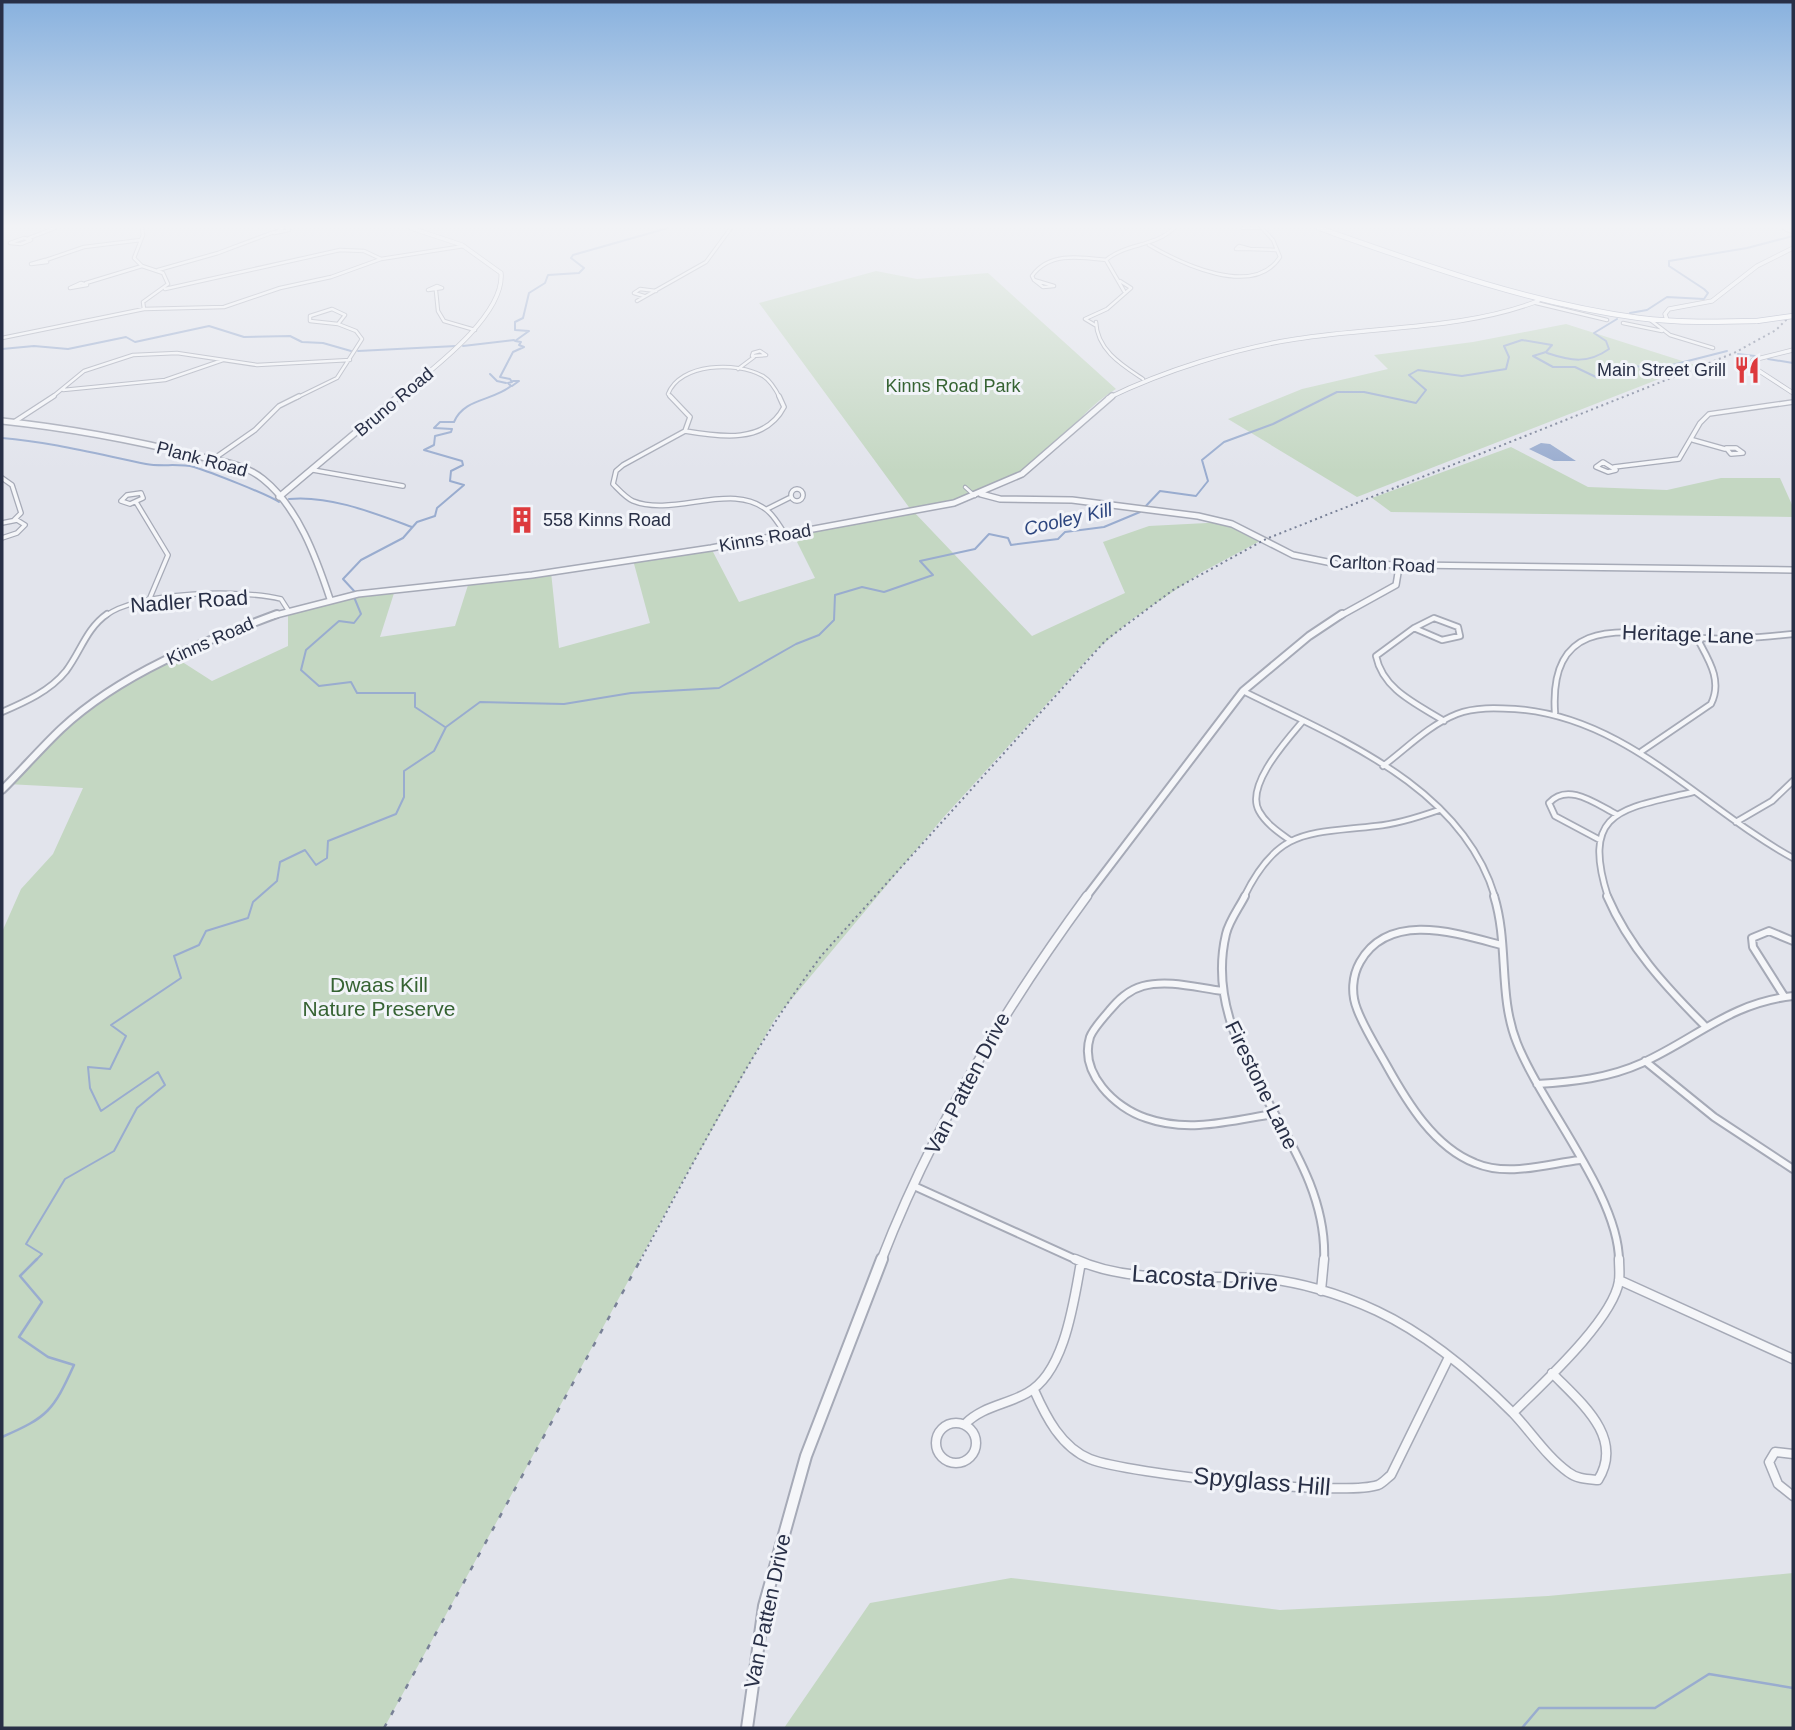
<svg xmlns="http://www.w3.org/2000/svg" width="1795" height="1730" font-family="Helvetica,sans-serif">
  <style>
    .green { fill: #c4d7c2 }
    .water { fill: #99accf }
    .lines { fill: none; stroke-linecap: round; stroke-linejoin: round }
    .stream-far1 { stroke: #99accf; stroke-width: 2 }
    .stream { stroke: #99accf; stroke-width: 2.5 }
    .pedestrian-casing { stroke: #a6aab7; stroke-width: 4.5 }
    .minor-far4-casing { stroke: #a6aab7; stroke-width: 4.5 }
    .minor-far3-casing { stroke: #a6aab7; stroke-width: 6 }
    .minor-far2-casing { stroke: #a6aab7; stroke-width: 8 }
    .minor-far1-casing { stroke: #a6aab7; stroke-width: 10 }
    .minor-casing { stroke: #a6aab7; stroke-width: 11 }
    .tertiary-far4-casing { stroke: #a6aab7; stroke-width: 5 }
    .tertiary-far3-casing { stroke: #a6aab7; stroke-width: 8 }
    .tertiary-far2-casing { stroke: #a6aab7; stroke-width: 10 }
    .tertiary-far1-casing { stroke: #a6aab7; stroke-width: 11 }
    .tertiary-casing { stroke: #a6aab7; stroke-width: 14 }
    .primary-casing { stroke: #a0a6b9; stroke-width: 6 }
    .pedestrian { stroke: #f5f6f9; stroke-width: 2.5 }
    .minor-far4 { stroke: #f5f6f9; stroke-width: 2.5 }
    .minor-far3 { stroke: #f5f6f9; stroke-width: 3.5 }
    .minor-far2 { stroke: #f5f6f9; stroke-width: 4.5 }
    .minor-far1 { stroke: #f5f6f9; stroke-width: 6 }
    .minor { stroke: #f5f6f9; stroke-width: 8 }
    .tertiary-far4 { stroke: #f5f6f9; stroke-width: 3.5 }
    .tertiary-far3 { stroke: #f5f6f9; stroke-width: 5 }
    .tertiary-far2 { stroke: #f5f6f9; stroke-width: 6 }
    .tertiary-far1 { stroke: #f5f6f9; stroke-width: 8 }
    .tertiary { stroke: #f5f6f9; stroke-width: 10 }
    .primary { stroke: #fff; stroke-width: 4.5 }
    .rail-far1 { stroke: #798197; stroke-width: 2; stroke-dasharray: 2 3.5; stroke-linecap: butt }
    .rail { stroke: #798197; stroke-width: 2.5; stroke-dasharray: 5 10; stroke-linecap: butt }
    .primary-bridge-casing { stroke: #a0a6b9; stroke-width: 6; stroke-linecap: butt }
    .primary-bridge { stroke: #fff; stroke-width: 4.5 }
    .labels { text-anchor: middle; dominant-baseline: central; stroke-width: 6; stroke-linejoin: round; paint-order: stroke }
    .far-poi-label { font-size: 18px; fill: #282f46; stroke: #f2f4f9; text-anchor: end }
    .far-park-label { font-size: 18px; fill: #366333; stroke: #f2f4f9 }
    .far-street-label { font-size: 18px; fill: #282f46; stroke: #f2f4f9 }
    .far-water-label { font-size: 19px; font-style: italic; fill: #2d467f; stroke: #f2f4f9 }
    .street-label { font-size: 21px; fill: #282f46; stroke: #f2f4f9 }
    .park-label { font-size: 21px; fill: #366333; stroke: #f2f4f9 }
    .near-street-label { font-size: 24px; fill: #282f46; stroke: #f2f4f9 }
  </style>
  <rect width="100%" height="100%" fill="#e2e4ec"/>
  <!-- green -->
  <path class="green" d="M876 271 917 279 988 273 1116 389C1084 408 1065 439 1036 462 1001 490 955 501 911 510L759 303Z
    M1566 324 1695 365 1357 497 1228 419 1302 389 1388 369 1374 355 1473 342Z
    M1511 447 1588 487 1667 490 1721 478H1780L1793 507V517L1391 512 1372 498Z
    M913 511 1032 636 1125 593 1103 542 1149 526 1226 522 1262 540 1202 572 1131 620 1094 652 942 819 775 1019 684 1179 384 1728H2V932L21 889 53 854 83 788 7 784 63 727 129 680 173 656 212 681 288 646V610L342 597 395 590 380 637 455 626 469 582 551 572 559 648 650 623 633 560 711 548 739 602 815 578 793 534Z
    M1793 1573V1728H784L870 1603 1011 1578 1280 1610 1548 1596Z"/>
  <!-- water -->
  <path class="water" d="M1541 443 1550 444 1576 461H1554L1529 449Z"/>
  <g class="lines">
    <!-- stream-far1 -->
    <path class="stream-far1" d="M1630 313 1647 310 1667 297 1704 299 1708 293 1704 289 1669 266V261L1747 248 1793 236
      M463 346 514 340
      M2 349 34 346 68 349 126 337 135 342 209 326 244 337 290 336 302 342 323 343 351 351
      M358 351 456 346
      M1547 353C1571 361 1588 364 1609 349L1606 341 1594 333 1617 319
      M1738 354 1755 356
      M1768 359 1793 363
      M490 374 497 381 506 383
      M512 386 519 381H513
      M2 438C51 442 97 454 146 464 161 467 179 463 194 467 210 472 267 494 279 502
      M289 499C329 495 374 513 412 527
      M1144 508 1160 491 1196 496 1208 481 1202 460 1224 442 1273 424 1337 392H1364L1416 403 1426 390 1409 375 1418 370 1462 376 1506 369 1509 357 1504 346 1522 340 1552 345 1546 352 1533 356 1553 367H1575L1598 378 1607 376V367L1668 366 1727 351
      M355 592 343 579 361 560 403 538 417 522 435 516 437 508 464 485 450 481 451 471 463 465 462 461 424 450 434 445 435 436 451 432 452 429 434 428 440 422H454C464 398 493 401 511 386L508 383 512 382 510 379 500 377 513 352 524 347 519 345 521 342 515 341 529 331 515 330V322L523 318 529 293 545 283 548 275 579 273 584 268 571 258 573 255 668 228
      M354 597 361 614 354 623 339 621 306 650 301 670 319 686 351 682 357 693H415V707L445 727
      M35 1261 42 1254 26 1244 65 1179 114 1151 137 1108 165 1085 158 1072 101 1111 90 1088 88 1067 110 1069 126 1036 111 1025 181 978 174 956 199 945 206 931 248 918 253 902 277 881 280 862 305 850 316 865 327 858 328 841 396 814 404 797V771L434 751 446 727 480 702 564 704 631 693 719 688 796 644 819 635 834 620 835 595 862 587 884 592 933 575 920 561 975 549 989 534 1008 538 1011 545 1058 539 1065 532 1104 527 1140 512"/>
    <!-- stream -->
    <path class="stream" d="M2 1437C48 1417 53 1411 74 1365L48 1357 19 1337 42 1302 20 1276 37 1259
      M1522 1728 1539 1708H1655L1709 1674 1793 1688"/>
    <defs>
      <path id="pedestrian" d="M965 487 975 496"/>
      <path id="minor-far4" d="M142 228 143 235 134 258 142 266 163 273 168 284 143 302 144 309
        M283 228 274 233 289 230 286 228
        M1243 228H1258
        M24 238 31 240 21 244 10 243Z
        M29 238 55 228
        M1149 245C1180 263 1253 299 1280 257L1273 240 1262 228
        M1239 246 1250 249H1236Z
        M1250 249 1277 250
        M45 260 47 262 31 264Z
        M46 260 84 247 141 240
        M158 270 218 253 274 232
        M1034 280 1032 276C1049 252 1080 257 1106 260
        M1034 280 1054 286 1043 287Z
        M81 283 87 285 70 288Z
        M86 283 142 266
        M437 286 442 288 428 290Z
        M165 289 340 250 364 251 381 259
        M436 291 438 311 444 321 475 330
        M1124 291 1106 260C1126 243 1155 247 1174 228
        M644 296 634 293 640 289 656 291
        M637 301 706 262 731 228
        M1536 303 1607 320
        M332 309 345 315 338 324 310 321V316Z
        M1649 319 1670 335 1713 348
        M1096 322C1097 350 1122 365 1143 379
        M1623 323 1662 331
        M1095 325 1085 319 1107 309 1131 288 1120 281
        M2 338 144 309 224 307 280 288 331 277 381 259 464 246
        M760 351 766 355 752 356 753 353Z
        M738 369 754 357
        M63 390 165 380 223 360
        M51 398 84 371 133 355 177 353 257 365 350 360
        M296 398 337 378 362 339 356 331 338 324
        M672 398 668 394C680 363 736 361 763 376 771 381 776 390 780 398"/>
      <path id="minor-far3" d="M670 396 690 417 685 431
        M14 422 54 396
        M685 431C720 437 765 444 784 407L779 396
        M685 431 623 465 616 471 613 484C619 490 626 498 633 501 675 518 735 479 770 513 776 519 781 528 786 535
        M1693 440 1725 449
        M1726 448H1736L1743 453 1731 454Z
        M212 460 255 430 279 406 299 396
        M1603 462 1616 470 1608 472 1596 467Z
        M1614 467 1679 459 1700 423 1709 414 1793 402
        M313 470 403 486
        M2 478 12 485 21 513 14 520
        M791 495a6 6 0 1 1 12 0a6 6 0 1 1-12 0Z
        M141 493 143 498 130 504 121 501 127 495Z
        M136 502 168 555 149 600
        M767 509 789 498
        M2 523 17 520 25 525 17 533 2 538
        M105 616C140 591 239 589 281 599L288 610"/>
      <path id="minor-far2" d="M1434 618 1458 627 1460 636 1442 640 1414 628Z
        M1414 628 1376 656C1383 690 1417 704 1444 721
        M1243 691C1337 738 1462 786 1495 897
        M2 712C25 702 50 691 66 671 81 651 86 629 107 614
        M1555 713C1548 608 1634 634 1701 638 1731 640 1762 637 1793 634
        M1642 751 1711 704C1723 680 1708 659 1697 638
        M1383 766C1407 748 1429 725 1457 714 1475 707 1496 708 1515 709 1627 717 1700 807 1793 858
        M1736 822 1772 801 1793 781
        M1600 840 1555 816 1549 803C1568 782 1596 804 1616 814
        M1291 841C1280 833 1266 824 1259 811 1245 786 1286 741 1302 722
        M1244 897C1278 827 1309 834 1376 826 1398 824 1419 817 1439 810
        M1608 897C1580 809 1623 809 1693 792"/>
      <path id="minor-far1" d="M1245 896C1239 908 1229 921 1226 934 1197 1056 1330 1142 1324 1261
        M1494 896C1509 944 1498 996 1517 1043 1542 1106 1619 1196 1619 1261
        M1607 896C1629 947 1665 986 1704 1025
        M1501 945C1456 933 1389 911 1360 962 1352 976 1351 994 1357 1009 1364 1028 1377 1048 1387 1066 1407 1102 1434 1147 1475 1163 1508 1177 1546 1164 1580 1160
        M1223 991C1198 988 1168 979 1143 986 1128 990 1118 1000 1109 1011 1103 1018 1093 1029 1090 1037 1079 1073 1115 1108 1146 1118 1188 1133 1230 1121 1273 1114
        M1784 996 1753 947 1752 938 1769 931 1793 941
        M1645 1061 1714 1117 1793 1169
        M1537 1084C1573 1082 1609 1078 1642 1063 1697 1038 1730 1003 1793 996
        M914 1186 1079 1261"/>
      <path id="minor" d="M1075 1259C1131 1285 1195 1274 1254 1278 1295 1280 1341 1294 1377 1311 1428 1335 1474 1374 1513 1413 1531 1432 1547 1457 1568 1472 1577 1479 1587 1479 1598 1480 1625 1437 1580 1402 1552 1373
        M1619 1280 1793 1359
        M1321 1291 1324 1259
        M1034 1390C1046 1417 1061 1447 1090 1459 1128 1474 1343 1497 1378 1485 1383 1483 1387 1478 1391 1475L1449 1357
        M1513 1413C1541 1385 1613 1320 1619 1281 1620 1274 1619 1266 1619 1259
        M936 1443a20 20 0 1 1 40 0a20 20 0 1 1-40 0Z
        M965 1424C983 1406 1006 1405 1027 1393 1065 1373 1074 1300 1081 1262
        M1793 1454 1775 1452 1769 1462 1778 1484 1793 1496"/>
      <path id="tertiary-far4" d="M1784 228 1793 232
        M1667 320 1665 314 1669 309 1712 301 1757 266 1793 248
        M1793 350 1753 360 1750 365 1793 393
        M397 398C427 373 505 317 501 273L462 245 411 228
        M1108 398C1163 371 1236 348 1296 339 1376 326 1462 330 1538 301"/>
      <path id="tertiary-far3" d="M2 421C68 428 133 440 197 456 219 461 245 464 263 479 298 507 316 557 330 599
        M981 494 1000 499 1072 500 1198 516 1232 524 1293 555 1337 564 1793 570
        M279 497 399 396
        M272 616 358 594 532 575 711 548 954 503 1022 474 1112 396
        M1340 616 1396 585 1399 567"/>
      <path id="tertiary-far2" d="M2 790C22 770 41 748 61 729 121 673 202 642 277 614
        M1086 897 1243 691 1309 636 1342 614"/>
      <path id="tertiary-far1" d="M881 1261C932 1129 1004 1009 1087 896"/>
      <path id="tertiary" d="M747 1728 764 1606 806 1456 882 1259"/>
      <path id="primary" d="M1319 228C1424 265 1528 303 1639 318 1678 323 1718 322 1757 321"/>
    </defs>
    <!-- pedestrian casing -->
    <use href="#pedestrian" class="pedestrian-casing"/>
    <!-- minor-far4 casing -->
    <use href="#minor-far4" class="minor-far4-casing"/>
    <!-- minor-far3 casing -->
    <use href="#minor-far3" class="minor-far3-casing"/>
    <!-- minor-far2 casing -->
    <use href="#minor-far2" class="minor-far2-casing"/>
    <!-- minor-far1 casing -->
    <use href="#minor-far1" class="minor-far1-casing"/>
    <!-- minor casing -->
    <use href="#minor" class="minor-casing"/>
    <!-- tertiary-far4 casing -->
    <use href="#tertiary-far4" class="tertiary-far4-casing"/>
    <!-- tertiary-far3 casing -->
    <use href="#tertiary-far3" class="tertiary-far3-casing"/>
    <!-- tertiary-far2 casing -->
    <use href="#tertiary-far2" class="tertiary-far2-casing"/>
    <!-- tertiary-far1 casing -->
    <use href="#tertiary-far1" class="tertiary-far1-casing"/>
    <!-- tertiary casing -->
    <use href="#tertiary" class="tertiary-casing"/>
    <!-- primary casing -->
    <use href="#primary" class="primary-casing"/>
    <!-- pedestrian -->
    <use href="#pedestrian" class="pedestrian"/>
    <!-- minor-far4 -->
    <use href="#minor-far4" class="minor-far4"/>
    <!-- minor-far3 -->
    <use href="#minor-far3" class="minor-far3"/>
    <!-- minor-far2 -->
    <use href="#minor-far2" class="minor-far2"/>
    <!-- minor-far1 -->
    <use href="#minor-far1" class="minor-far1"/>
    <!-- minor -->
    <use href="#minor" class="minor"/>
    <!-- tertiary-far4 -->
    <use href="#tertiary-far4" class="tertiary-far4"/>
    <!-- tertiary-far3 -->
    <use href="#tertiary-far3" class="tertiary-far3"/>
    <!-- tertiary-far2 -->
    <use href="#tertiary-far2" class="tertiary-far2"/>
    <!-- tertiary-far1 -->
    <use href="#tertiary-far1" class="tertiary-far1"/>
    <!-- tertiary -->
    <use href="#tertiary" class="tertiary"/>
    <!-- primary -->
    <use href="#primary" class="primary"/>
    <!-- rail-far1 -->
    <path class="rail-far1" d="M640 1261C697 1157 750 1050 822 955L1106 640 1173 590 1266 539 1734 353 1776 330 1793 313"/>
    <!-- rail -->
    <path class="rail" d="M384 1728 641 1259"/>
    <defs>
      <path id="primary-bridge" d="M1757 321 1793 316"/>
    </defs>
    <!-- primary-bridge casing -->
    <use href="#primary-bridge" class="primary-bridge-casing"/>
    <!-- primary-bridge -->
    <use href="#primary-bridge" class="primary-bridge"/>
  </g>
  <!-- sky -->
  <linearGradient id="sky" x2="0" y2="1"><stop stop-color="#88b1de"/><stop offset="0.48" stop-color="#f2f3f6"/><stop offset="1" stop-color="#f2f3f6" stop-opacity="0"/></linearGradient>
  <rect width="1795" height="471" fill="url(#sky)"/>
  <!-- icons -->
  <defs>
    <symbol id="restaurant-bare" viewBox="-9 -9 18 18"><path d="M-5-6h1v4h1v-4h1v4h1v-4h1v5L-1.5 .5V6h-2V.5L-5-1ZM5-6V6H3V1.5H1.5Q1.5-4 5-6Z" fill="#dd3a3d" stroke="#f2f4f9" stroke-width="2.5" paint-order="stroke"/></symbol>
    <symbol id="building-bare" viewBox="-9 -9 18 18"><path d="M-4-6H4V6H1V3H-1V6H-4ZM-2.5-4.3h1.7v1.8h-1.7ZM.8-4.3h1.7v1.8H.8ZM-2.5-1h1.7V.8h-1.7ZM.8-1h1.7V.8H.8Z" fill="#dd3a3d" stroke="#f2f4f9" stroke-width="2.5" paint-order="stroke"/></symbol>
  </defs>
  <g fill-rule="evenodd">
    <use href="#restaurant-bare" x="1728" y="351" width="38" height="38"/>
    <use href="#building-bare" x="503" y="501" width="38" height="38"/>
  </g>
  <g class="labels">
    <!-- far-poi labels -->
    <g class="far-poi-label">
      <text x="1726" y="370">Main Street Grill</text>
      <text x="543" y="520" text-anchor="start">558 Kinns Road</text>
    </g>
    <!-- far-park labels -->
    <g class="far-park-label">
      <text x="953" y="386">Kinns Road Park</text>
    </g>
    <!-- far-street labels -->
    <g class="far-street-label">
      <text transform="translate(394 402) rotate(-40)">Bruno Road</text>
      <text transform="translate(202 459) rotate(15)">Plank Road</text>
      <text transform="translate(765 538) rotate(-10)">Kinns Road</text>
      <text transform="translate(1382 564) rotate(3)">Carlton Road</text>
      <text transform="translate(210 641) rotate(-24)">Kinns Road</text>
    </g>
    <!-- far-water labels -->
    <g class="far-water-label">
      <text transform="translate(1068 519) rotate(-13)">Cooley Kill</text>
    </g>
    <!-- street labels -->
    <g class="street-label">
      <text transform="translate(189 601) rotate(-4)">Nadler Road</text>
      <text transform="translate(1688 634) rotate(2)">Heritage Lane</text>
      <text transform="translate(967 1083) rotate(-62)">Van Patten Drive</text>
      <text transform="translate(1262 1085) rotate(64)">Firestone Lane</text>
      <text transform="translate(767 1611) rotate(-78)">Van Patten Drive</text>
    </g>
    <!-- park labels -->
    <g class="park-label">
      <text x="379" y="984">Dwaas Kill<tspan x="379" dy="24">Nature Preserve</tspan></text>
    </g>
    <!-- near-street labels -->
    <g class="near-street-label">
      <text transform="translate(1205 1278) rotate(4)">Lacosta Drive</text>
      <text transform="translate(1262 1481) rotate(5)">Spyglass Hill</text>
    </g>
  </g>
  <!-- border -->
  <rect width="1795" height="1730" fill="none" stroke="#282f46" stroke-width="7"/>
</svg>
